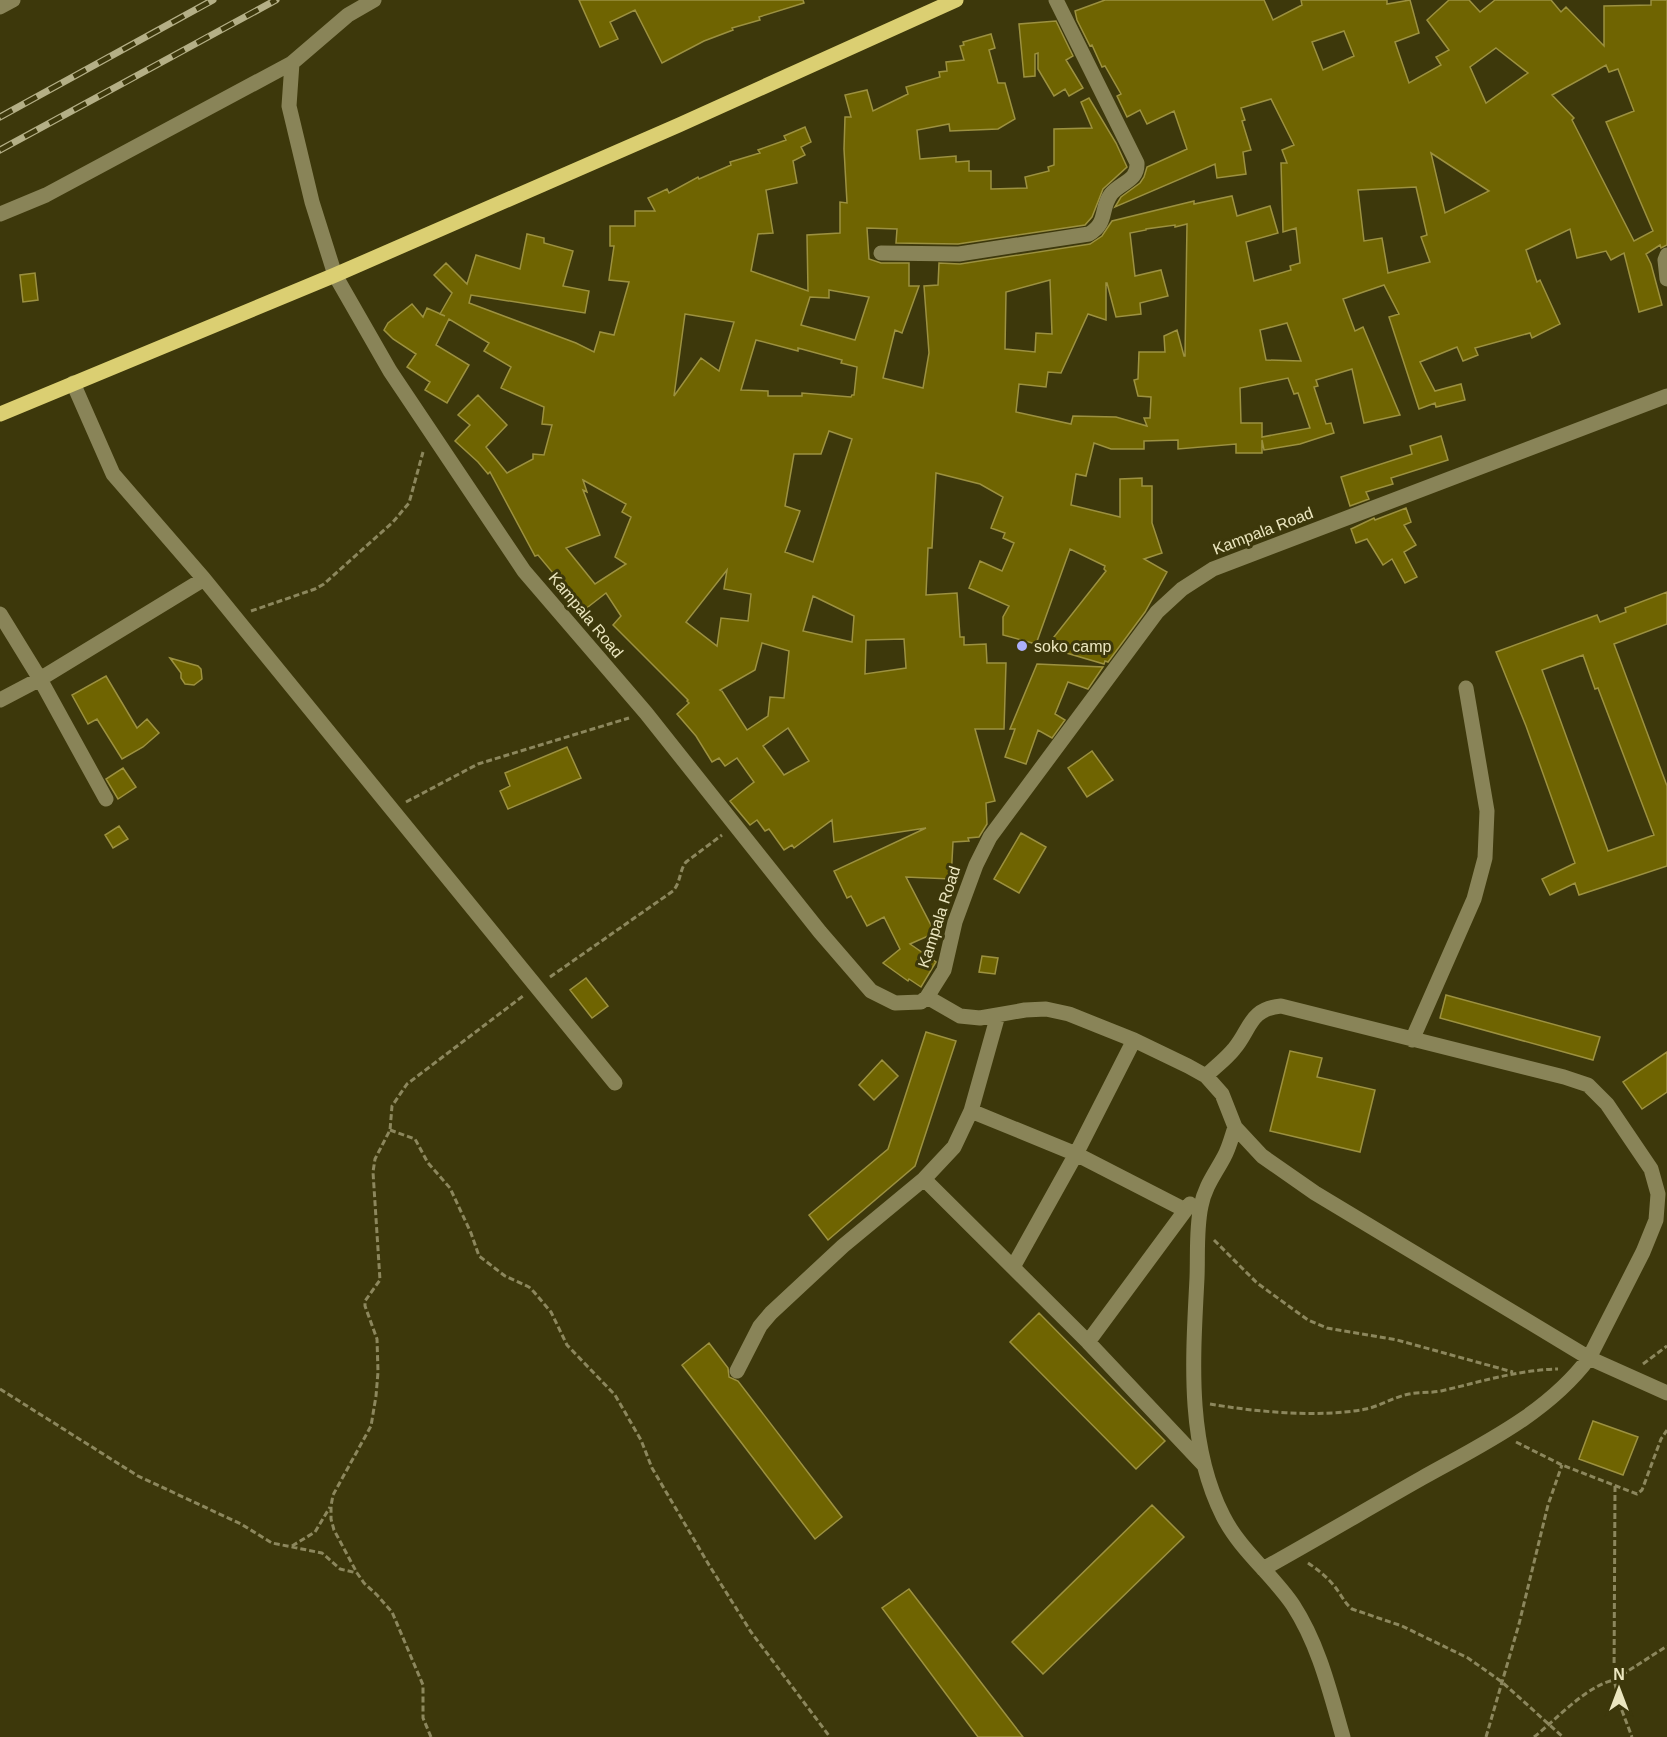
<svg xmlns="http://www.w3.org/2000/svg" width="1667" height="1737" font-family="Helvetica,sans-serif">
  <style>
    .building { fill: #6f6401; stroke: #9c9140; stroke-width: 1.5; fill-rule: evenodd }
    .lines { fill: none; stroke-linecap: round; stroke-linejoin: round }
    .path { stroke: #8c875d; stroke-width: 3; stroke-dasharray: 6 3; stroke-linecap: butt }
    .minor { stroke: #898458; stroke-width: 15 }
    .major { stroke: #dbcf72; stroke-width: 15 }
    .rail-casing { stroke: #b4af86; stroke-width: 7 }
    .rail { stroke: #3d380b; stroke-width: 4.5; stroke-dasharray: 14; stroke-linecap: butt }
    .poi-dot { fill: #acaffb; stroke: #3d380b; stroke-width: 2 }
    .labels { text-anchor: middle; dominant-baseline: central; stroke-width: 6; stroke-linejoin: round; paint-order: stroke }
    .street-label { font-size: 16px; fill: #ebe6bf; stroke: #3d380b }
    .poi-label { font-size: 16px; fill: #ebe6bf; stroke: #3d380b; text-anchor: start }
  </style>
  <rect width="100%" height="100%" fill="#3d380b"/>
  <!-- building -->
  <path class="building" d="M579 0H803L804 3 759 17 760 20 732 28 733 30 704 41 662 63 635 10 610 22 618 39 600 47Z
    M1105 0H1264L1273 20 1302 5 1301 0H1387V4L1410 0 1419 33 1395 42 1409 83 1441 65 1436 57 1449 50 1427 20 1449 0H1469L1480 12 1495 0H1551L1561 12 1566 7 1604 46V6L1651 5V0H1667V245L1661 248 1660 245 1646 254 1651 264 1662 305 1639 312 1624 253 1611 260 1606 251 1577 258 1570 229 1526 250 1537 282 1540 280 1560 324 1532 338 1530 333 1475 348 1478 355 1463 361 1457 347 1420 362 1435 391 1461 384 1465 400 1436 407 1435 403 1419 409 1389 317 1399 314 1384 285 1343 299 1355 331 1363 327 1400 415 1364 423 1352 369 1316 380 1318 386 1314 387 1326 424 1331 423 1334 433 1300 444 1264 450 1262 440V453H1236V444L1178 449V440L1144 441V449H1111L1094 443 1086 476 1076 474 1071 505 1120 517V479L1142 478V486H1152V523L1162 553 1144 559 1167 572 1145 612 1108 662 1105 661 1104 664 1046 647 1106 571 1104 569 1105 566 1070 549 1036 644 1003 635V617L1009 606 969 588 980 561 1002 571 1014 543 1003 538 1005 533 991 528 1003 497 980 484 936 473 932 548H928L926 595 957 593 960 637H964V645L986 644 987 663H1006L1004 729H975L995 801 986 803 987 824 979 837 968 838 969 841 953 842 951 879 906 877 935 933 910 944 936 962 921 987 909 979 908 981 883 963 900 949 884 917 867 926 851 896 847 898 834 871 926 828 834 842 832 820 794 848 792 845 784 850 769 829 765 831 757 820 750 825 730 801 754 782 737 758 725 766 719 758 712 762 696 736 677 714 689 703 687 701 688 700 613 625 621 616 606 593 584 610 538 555 535 556 490 472 488 474 478 462 455 441 470 425 458 415 478 395 507 425 486 447 507 473 533 459V454L544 455 552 425 542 424 544 407 501 388 511 367 484 351 489 343 449 319 436 345 469 365 447 403 425 390 430 382 407 367 416 354 393 339 384 330 388 323 412 304 423 317 427 308 445 316 440 314 452 293 434 275 446 263 467 284 476 255 520 269 527 234 544 238V243L573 251 563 286 589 291 585 313 471 295 469 303 576 343 594 352 600 332 614 335 629 282 609 280 614 246H610V226H635V211H655L648 198 667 189 669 193 698 177 699 179 731 165 730 162 760 153 758 150 786 140 784 136 805 127 811 142 801 147 805 155 793 161 797 183 766 190 773 233 758 234 751 271 808 291 807 235 840 233V202L847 203 844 149 845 117H851L845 95 867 90 873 111 908 94 906 87 940 77 939 72 947 71 946 62 964 60 960 46 964 45 963 42 991 34 995 48 989 50 998 83H1005L1015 119 998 129 950 131 949 124 917 130 920 159 956 156V162L969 161V171H991V189L1027 188 1025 177 1049 171 1048 167 1054 165V129L1092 128 1081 102 1089 98 1116 143 1127 167 1103 189 1092 217 1085 225 958 244 896 243 897 229 867 228 869 259 881 263H909V286H919L902 333 895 330 883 378 923 388 929 353 924 286 938 285 939 263 960 264 1090 244 1102 236 1112 221 1194 201V204L1232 196 1237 216 1270 206 1278 233 1246 242 1254 281 1291 270 1290 266 1300 263 1296 228 1283 232 1281 163H1287L1282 150 1294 145 1271 99 1241 108 1245 120 1242 121 1251 150 1243 152 1246 174 1217 178 1215 164 1115 207 1121 197 1140 183 1144 177 1147 167 1187 149 1174 111 1147 124 1140 110 1127 117 1117 96 1121 94 1105 66 1102 67 1092 45 1090 46 1077 20 1075 11ZM1344 31 1354 56 1323 70 1312 42ZM1496 48 1528 73 1486 103 1470 67ZM1606 65 1609 72 1618 69 1634 111 1606 122 1653 231 1634 241 1572 120 1574 118 1552 95ZM1431 153 1489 191 1445 213ZM1416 187 1427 235 1421 237 1430 262 1388 273 1382 238 1364 241 1358 190ZM1187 224 1185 356H1184L1177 330 1164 336 1165 352H1139L1138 379 1134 380 1138 396 1151 397 1150 418H1144L1147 426 1116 417 1073 416 1071 424 1016 412 1019 384 1046 387 1048 372 1061 373 1088 314 1106 320V283H1107L1116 317 1141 314 1140 303 1168 296 1161 270 1135 276 1130 233 1146 230V229L1175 225V227ZM1050 280 1052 334 1036 333 1035 352 1005 349 1006 292ZM829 290 869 297 855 340 801 325 810 297 829 298ZM685 314 734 322 719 371 701 358 674 396ZM1287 323 1301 361 1266 360 1260 330ZM756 340 798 351V348L842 360 841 363 857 367 854 395H852L851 397 802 393V396H768V391L741 390ZM1288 378 1294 394 1298 393 1310 428 1262 437V423H1241L1240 388ZM829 431 852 439 813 562 785 552 800 511 785 506 794 454H821ZM583 480 626 504 622 512 631 517 615 557 626 564 595 584 566 548 600 535 583 490 587 492ZM727 570 724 589 751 594 748 621 721 618 717 646 686 622ZM813 596 854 616 852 642 803 631ZM904 639 906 668 865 674 866 640ZM762 643 789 651 784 698 770 697 768 716 747 730 722 691 720 690 755 670ZM788 728 809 761 784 775 763 746Z
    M1056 21 1073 56 1066 60 1083 88 1069 96 1065 89 1054 96 1038 69V53L1035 54V76L1024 77 1019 24Z
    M35 273 38 300 23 302 20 275Z
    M1441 436 1448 460 1391 478 1393 484 1366 492 1369 499 1350 506 1341 477 1412 454 1410 446Z
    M1406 508 1411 522 1404 525 1416 545 1404 552 1417 577 1405 583 1392 559 1383 565 1367 539 1356 543 1351 529 1374 518 1375 520Z
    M1667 592V624L1614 644 1667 786V866L1579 895 1575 883 1550 895 1542 879 1575 863 1526 726 1496 652 1597 615 1600 622 1626 612 1625 608ZM1583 655 1595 689 1598 688 1654 835 1608 851 1542 670Z
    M170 658 198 666 201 669 202 679 194 685 185 684 181 678V673Z
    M1037 664 1103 667 1088 689 1068 682 1055 714 1065 720 1052 738 1038 730 1026 764 1005 757 1015 729H1010Z
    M106 676 137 728 147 719 159 733 143 747 122 759 97 719 88 724 72 695Z
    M567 747 581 778 508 809 500 791 510 786 505 773Z
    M1092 751 1113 780 1087 797 1068 768Z
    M123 768 136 787 118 799 106 779Z
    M119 826 128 839 113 848 105 835Z
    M1021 833 1046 847 1019 893 994 879Z
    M982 956 998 958 995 974 979 972Z
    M586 978 608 1006 592 1018 570 990Z
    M1446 995 1600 1037 1593 1060 1440 1018Z
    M926 1032 956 1041 915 1166 828 1240 809 1215 888 1149Z
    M1290 1051 1322 1058 1317 1077 1375 1090 1360 1152 1270 1131Z
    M1667 1052V1092L1642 1109 1623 1082Z
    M882 1060 898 1076 874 1100 859 1085Z
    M1039 1313 1165 1441 1136 1469 1010 1342Z
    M709 1343 728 1368 729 1377 738 1381 842 1517 815 1539 682 1365Z
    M1593 1421 1638 1437 1623 1475 1579 1459Z
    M1152 1505 1184 1537 1043 1674 1012 1642Z
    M909 1589 1023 1737H978L882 1608Z"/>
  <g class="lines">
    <!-- path -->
    <path class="path" d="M251 611 315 589 324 584 393 522 409 503 423 452
      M406 802 478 764 629 718
      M550 977 673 891C681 882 679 871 686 862L722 835
      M390 1130 415 1139 428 1163 450 1188 471 1233 479 1256 505 1276 529 1287 534 1292 551 1312 567 1345 615 1395 641 1440 652 1468 709 1565 751 1632 830 1737
      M1214 1240 1257 1283 1308 1320 1327 1328 1397 1340 1513 1372
      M1643 1364 1667 1346
      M0 1389 138 1476 241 1524 272 1543 322 1553 340 1569 357 1573
      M1210 1404C1256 1412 1320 1418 1366 1409 1380 1406 1394 1397 1409 1394 1419 1392 1430 1393 1441 1391 1480 1382 1517 1370 1558 1369
      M1516 1442 1562 1465 1637 1494 1642 1490 1661 1439 1667 1430
      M1615 1486 1614 1680 1621 1708 1632 1737
      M292 1546 315 1532 330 1507
      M1308 1563C1320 1571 1332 1581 1340 1594 1344 1600 1346 1604 1352 1609L1402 1626 1468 1658 1502 1682 1563 1737
      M431 1737 423 1718V1685L392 1612 377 1595 364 1583 357 1573 334 1530 331 1519V1506L333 1495 371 1426 376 1396 378 1372 377 1339 365 1306V1301L380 1280 373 1172 375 1159 390 1130 392 1106 407 1084 523 996
      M1486 1737 1519 1624 1548 1505 1562 1465
      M1534 1737C1557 1719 1586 1686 1614 1680L1667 1646"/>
    <!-- minor -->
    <path class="minor" d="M0 7 13 0
      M292 63 289 106 312 202 335 275 390 371 524 571 646 713 820 932 871 991 895 1003 921 1002 927 997 944 970 955 922 976 865 990 837 1157 612 1182 589 1213 569 1667 396
      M0 214 46 195 292 63 348 15 374 0
      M881 253 959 254 1089 234C1108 223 1100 209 1111 194 1121 182 1138 181 1137 163L1056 0
      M1667 255 1665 260 1667 279
      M73 383 113 474 204 579 615 1083
      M0 614 40 679 106 799
      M0 700 40 679 204 579
      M927 997 960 1016 980 1018 1025 1010 1046 1009 1069 1014 1134 1040 1188 1066 1206 1076 1222 1094 1235 1127 1262 1156 1315 1193 1589 1358 1667 1393
      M1412 1040 1474 899 1485 858 1487 811 1466 688
      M1206 1076C1215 1067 1226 1059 1234 1049 1251 1029 1249 1009 1281 1006L1564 1077 1588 1085 1607 1104 1651 1169 1658 1194 1656 1220 1643 1252 1589 1358C1547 1414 1481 1445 1422 1478 1369 1508 1317 1539 1263 1569
      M971 1111 1076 1154 1185 1210
      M1235 1127C1232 1136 1229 1148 1224 1157 1215 1174 1205 1186 1201 1206 1196 1229 1198 1255 1197 1278 1193 1357 1186 1443 1223 1516 1240 1550 1272 1574 1293 1605 1319 1645 1330 1692 1343 1737
      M924 1179 1088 1342 1203 1464
      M1013 1267 1076 1154 1134 1040
      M1088 1342 1190 1204
      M737 1371 760 1326 771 1313 843 1246 924 1179 954 1147 971 1111 998 1015"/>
    <!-- major -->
    <path class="major" d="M0 414 335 275 679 125 956 0"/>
    <defs>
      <path id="rail" d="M0 117 213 0
        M0 150 276 0"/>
    </defs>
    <!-- rail casing -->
    <use href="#rail" class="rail-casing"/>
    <!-- rail -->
    <use href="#rail" class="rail"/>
  </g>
  <!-- markers -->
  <circle class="poi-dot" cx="1022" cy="646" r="6"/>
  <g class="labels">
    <!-- street labels -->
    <g class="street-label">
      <text transform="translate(1263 531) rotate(-21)">Kampala Road</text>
      <text transform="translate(586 615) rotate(50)">Kampala Road</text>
      <text transform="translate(939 917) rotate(-72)">Kampala Road</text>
    </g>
    <!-- poi labels -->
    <g class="poi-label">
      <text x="1034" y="646">soko camp</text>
    </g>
  </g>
  <!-- north arrow -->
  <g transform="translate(1619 1689)" stroke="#3d380b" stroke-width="4.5" paint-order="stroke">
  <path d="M0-4.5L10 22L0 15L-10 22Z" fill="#ebe6bf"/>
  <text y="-9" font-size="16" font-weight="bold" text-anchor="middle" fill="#ebe6bf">N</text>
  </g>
</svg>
